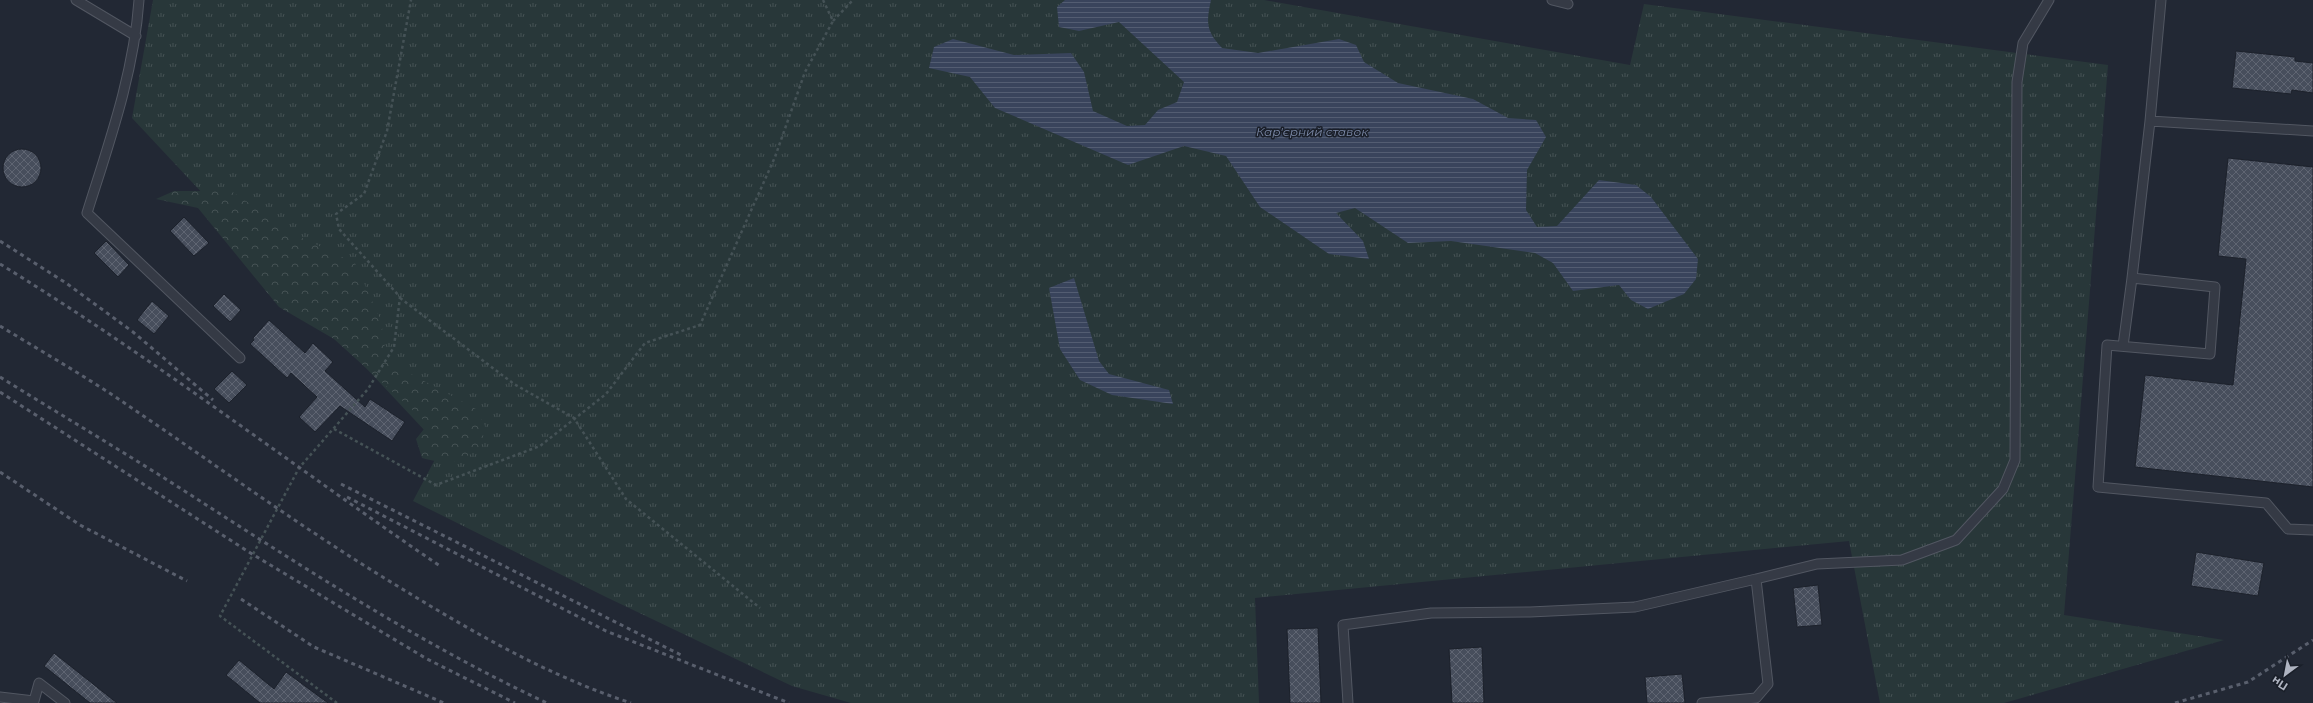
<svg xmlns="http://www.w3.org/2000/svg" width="2313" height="703" font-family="Montserrat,sans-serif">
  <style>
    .grass { fill: url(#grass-tufts) }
    .forest { fill: url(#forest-crowns) }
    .water { fill: url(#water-rules) }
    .building { fill: url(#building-cross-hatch); stroke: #1c212b }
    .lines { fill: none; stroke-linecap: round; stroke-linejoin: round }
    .service-casing { stroke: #525762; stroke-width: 11 }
    .path { stroke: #455256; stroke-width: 2.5; stroke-dasharray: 3 3; stroke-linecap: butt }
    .service { stroke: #353a45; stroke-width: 9 }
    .rail { stroke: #595f6d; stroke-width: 3; stroke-dasharray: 4 4; stroke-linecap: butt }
    .labels { text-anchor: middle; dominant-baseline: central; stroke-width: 3; stroke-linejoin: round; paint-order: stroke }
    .water-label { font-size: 12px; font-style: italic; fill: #7b89a7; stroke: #1a1f29 }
  </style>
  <defs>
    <pattern id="grass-tufts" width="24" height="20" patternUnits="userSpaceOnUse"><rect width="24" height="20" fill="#283739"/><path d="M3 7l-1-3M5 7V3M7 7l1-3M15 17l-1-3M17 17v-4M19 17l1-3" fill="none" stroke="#455254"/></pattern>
    <pattern id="forest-crowns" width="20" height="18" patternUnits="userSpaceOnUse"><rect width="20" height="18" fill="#283739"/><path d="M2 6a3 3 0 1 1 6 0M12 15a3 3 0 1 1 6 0" fill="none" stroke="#455254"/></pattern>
    <pattern id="water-rules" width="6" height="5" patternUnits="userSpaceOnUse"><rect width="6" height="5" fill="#39445c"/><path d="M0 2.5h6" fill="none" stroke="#535d72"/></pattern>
    <pattern id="building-cross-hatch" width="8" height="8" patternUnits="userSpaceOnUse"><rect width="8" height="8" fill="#474e5c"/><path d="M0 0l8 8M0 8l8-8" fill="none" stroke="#5f6572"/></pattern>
  </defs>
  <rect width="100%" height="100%" fill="#222834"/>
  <!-- grass -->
  <path class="grass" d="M153 0H1264L1630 65 1644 4 2108 65 2064 615 2224 640 2004 703H1880L1849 541 1255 598 1259 703H851L792 686 606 597 413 501 441 448 132 118Z"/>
  <!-- forest -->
  <path class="forest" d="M174 191H231L300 237 355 263 381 321 387 361 476 409 485 426 481 447C457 464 450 465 422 458L416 439 428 424 334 339 279 307 198 208 156 199Z"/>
  <!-- water -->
  <path class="water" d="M1065 0H1211C1206 23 1206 31 1222 48L1258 53 1339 39 1356 45 1364 62 1398 83 1473 99 1508 118 1536 120 1546 137 1527 170 1526 210 1537 227 1557 226 1599 180 1636 185 1651 197 1698 259 1696 279 1684 294 1648 309 1631 300 1619 285 1573 291 1553 263 1535 253 1451 241 1408 243 1355 208 1336 213 1363 241 1369 259 1329 254 1260 207 1226 156 1184 146 1128 165 995 108 970 77 929 68 934 47 953 39 1014 55 1071 53 1084 72 1093 111 1127 126 1145 125 1158 110 1177 102 1184 82 1119 22 1079 31 1059 27 1057 7Z
    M1074 278 1099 361 1109 374 1169 390 1173 404 1112 395 1080 380 1060 349 1049 288Z"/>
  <!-- building -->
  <path class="building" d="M2236 51 2295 57V61L2313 63V93L2292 90 2291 94 2232 88Z
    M3 168a19 19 0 1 1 38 0a19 19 0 1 1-38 0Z
    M2228 158 2313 167V487L2135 467 2145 375 2233 385 2246 259 2218 256Z
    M184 217 209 243 194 256 170 231Z
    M106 241 129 265 118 277 94 253Z
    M224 294 241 310 230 322 213 306Z
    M152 301 169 316 154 334 137 320Z
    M269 320 305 353 313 343 333 362 325 371 365 407 370 399 405 422 392 441 340 406 315 432 299 417 317 397 291 373 287 378 250 344 254 340 253 338Z
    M232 371 247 385 229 403 214 389Z
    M2196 552 2264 563 2258 596 2191 586Z
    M1818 585 1822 625 1797 627 1793 588Z
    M1318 628 1321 703H1290L1287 629Z
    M1482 647 1484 703H1452L1449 649Z
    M54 653 117 703H90L44 666Z
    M239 660 274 689 286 672 328 703H260L226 675Z
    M1682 674 1685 703H1647L1645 677Z"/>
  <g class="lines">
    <defs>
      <path id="service" d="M76 0 136 36
        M139 0C134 73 109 143 87 213L240 358
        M1552 0 1568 4
        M2161 0 2150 121 2313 131
        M2150 121 2132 278 2215 287 2210 354 2107 345 2098 487 2266 503 2288 529 2313 530
        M2123 346 2132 278
        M0 697 34 701 39 683 65 703
        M1348 703 1343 625 1431 613 1530 612 1635 607 1756 579
        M1702 703 1756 698 1768 684 1756 579 1817 564 1902 560 1956 540 2003 489 2015 460 2017 82 2023 43 2049 0"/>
    </defs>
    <!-- service casing -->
    <use href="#service" class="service-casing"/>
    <!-- path -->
    <path class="path" d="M833 21 853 0
      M400 298 514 384 574 418 626 499 760 608
      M334 429 436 485 540 446 606 394 645 343 700 325 775 157 805 72 833 21 823 0
      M337 703 220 616 299 468 368 389 394 347 400 297 339 229 336 214 364 194 387 131 411 0"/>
    <!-- service -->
    <use href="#service" class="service"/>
    <!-- rail -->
    <path class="rail" d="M0 241 66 283 133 332 213 400
      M0 264C152 357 293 466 440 566
      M0 326C41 351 83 375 123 402 209 460 292 521 381 576 461 625 540 673 631 703
      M0 377C61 415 122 451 183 490 301 566 419 643 547 703
      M0 392 252 554 427 659 515 703
      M0 472 80 525 187 581
      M341 484 681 655
      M347 497 606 631 789 703
      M241 599 314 647 444 703
      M2175 703 2248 682 2313 640"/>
  </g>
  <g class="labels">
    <!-- water labels -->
    <g class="water-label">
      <text x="1312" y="131">Кар'єрний ставок</text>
    </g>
  </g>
  <!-- north arrow -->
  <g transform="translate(2285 675) rotate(212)" stroke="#1a1f29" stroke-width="3" paint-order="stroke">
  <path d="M0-3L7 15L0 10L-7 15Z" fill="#afb4c1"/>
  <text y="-6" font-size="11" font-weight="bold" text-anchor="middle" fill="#afb4c1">Пн</text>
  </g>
</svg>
